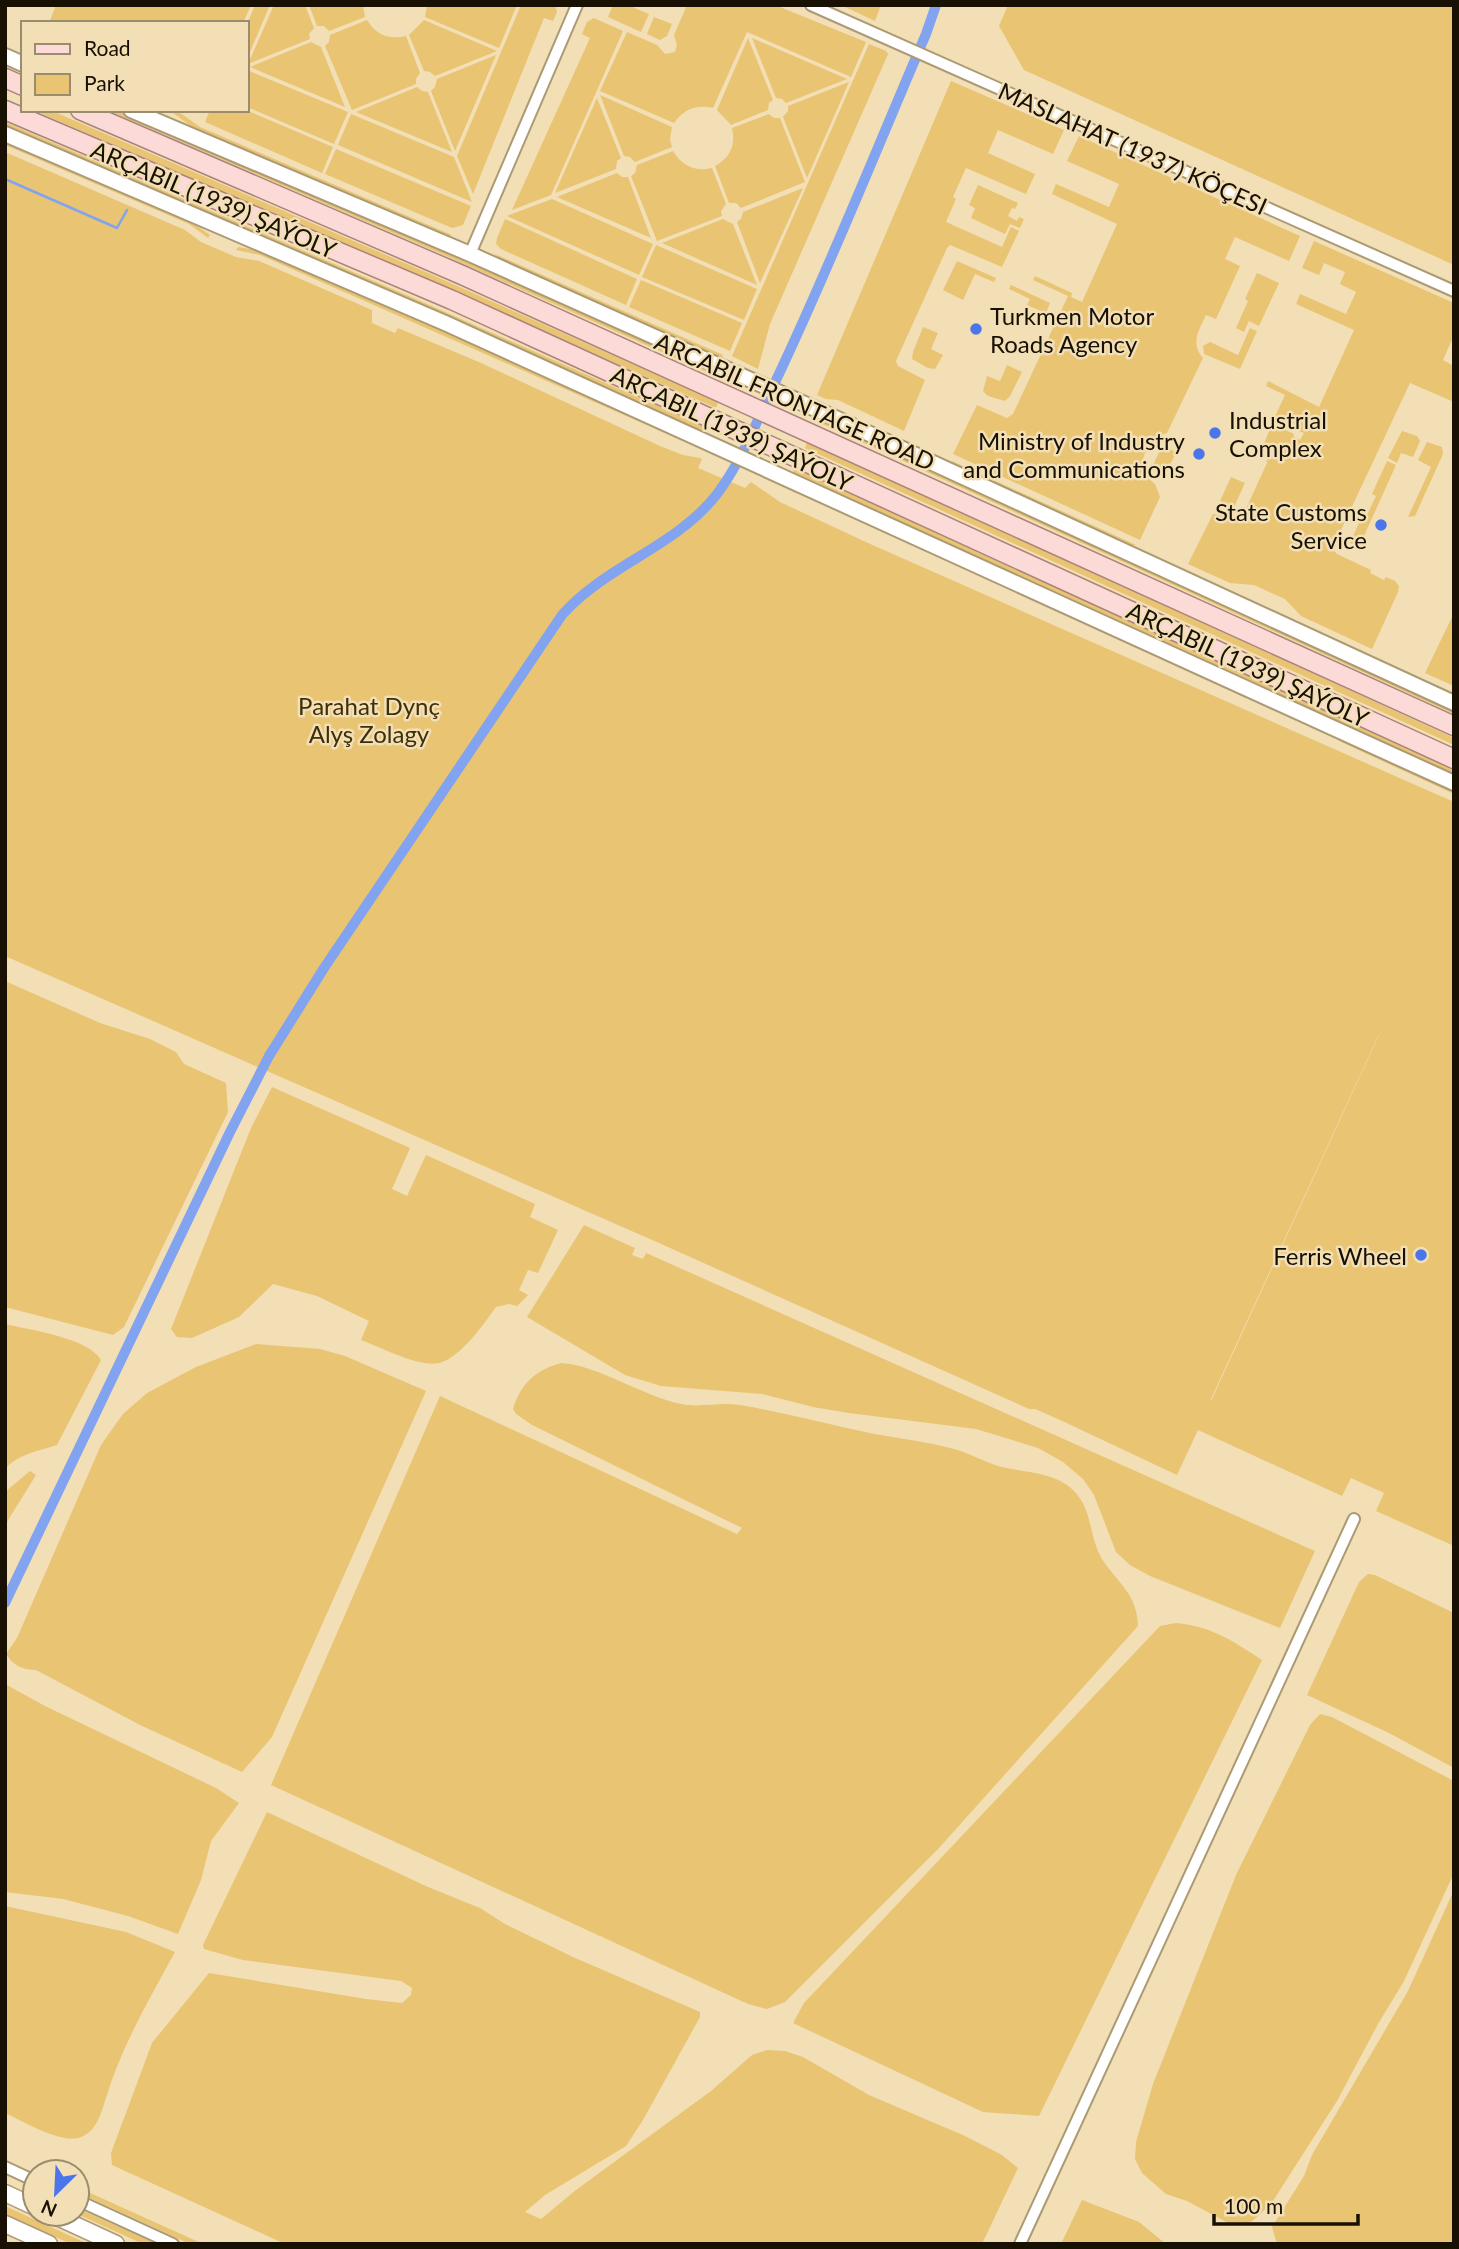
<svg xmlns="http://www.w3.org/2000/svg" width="1459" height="2249" font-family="Lato,sans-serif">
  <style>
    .green { fill: #e8c473; fill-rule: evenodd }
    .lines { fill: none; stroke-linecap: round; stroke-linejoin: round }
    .stream { stroke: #82a3ef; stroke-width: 2.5 }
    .canal { stroke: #82a3ef; stroke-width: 10 }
    .minor-casing { stroke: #ac9a73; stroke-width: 14 }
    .tertiary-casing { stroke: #ac9a73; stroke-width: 18 }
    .secondary-casing { stroke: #ac9a73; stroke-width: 19 }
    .primary-casing { stroke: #aa847b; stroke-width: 21 }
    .minor { stroke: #fff; stroke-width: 10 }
    .tertiary { stroke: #fff; stroke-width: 14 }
    .secondary { stroke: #fff; stroke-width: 16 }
    .primary { stroke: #fbdad7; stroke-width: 18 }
    .poi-dot { fill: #4b76e9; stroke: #f3dfb6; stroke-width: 2.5 }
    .labels { text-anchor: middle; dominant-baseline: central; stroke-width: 5; stroke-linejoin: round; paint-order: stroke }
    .street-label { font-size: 24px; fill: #171003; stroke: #f3dfb6 }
    .poi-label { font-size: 24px; fill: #171003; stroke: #f3dfb6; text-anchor: end }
    .park-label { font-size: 24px; fill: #3e2f06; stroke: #f3dfb6 }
  </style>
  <rect width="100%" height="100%" fill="#f3dfb6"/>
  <!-- green -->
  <path class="green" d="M56 5H251L243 23H49Z
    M255 5H270L247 59V24Z
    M274 5H305L314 28 309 34 310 39 248 64Z
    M309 5H363L365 17 329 31 324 26H317Z
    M427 5H517L499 48 425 17Z
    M521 5H555L557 12 553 21 544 18 473 194 457 156Z
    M613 5H628L649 14 641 32 608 17Z
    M687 5H775L866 42 851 77 747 32 713 108C696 104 684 109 674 123L600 91 627 32 657 45 665 54 675 52 677 45 674 35Z
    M841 5H881L875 21Z
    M1008 5H1454V265L1024 70 999 26Z
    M654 17 672 24 667 36 660 40 647 34Z
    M594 18 623 31 551 195 512 210 590 38 582 34 587 22Z
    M367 20C376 35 389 40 406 36L420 73 416 79V84L352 110 325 46 329 42 330 35Z
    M424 20 497 51 435 76 430 72 424 71 409 35Z
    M748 38 773 100 769 103 768 110 731 125 717 110Z
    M752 38 847 79 786 103 782 99 776 98Z
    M311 42 321 47 345 107 250 67Z
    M869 44 886 51 888 54 770 324 758 369 732 356Z
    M496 55 455 151 431 91 435 87 437 79Z
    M247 70 348 112 334 144 247 107Z
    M951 81 1064 130 1053 154 998 130 988 153 1035 174 1026 194 966 168 953 197 956 199 946 222 1002 247 1011 227 1019 231 1002 267 955 247 950 245 947 248 896 361 898 366 925 380 904 431 838 400 826 399 817 395Z
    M849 82 807 178 783 117 788 111V106Z
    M417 87 422 91 428 92 452 152 356 112Z
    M600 95 672 127 670 139 672 147 635 162 630 157 624 156Z
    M597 98 621 158 617 161 616 169 555 193Z
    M33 110H50L435 276 718 402 716 408 433 282Z
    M107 110H116L445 252 731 378 729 382 444 255Z
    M176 110 200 127 452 235 446 237 198 131 173 113Z
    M210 110H246L333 147 322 173 205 122Z
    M351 114 454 157 472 202 338 145Z
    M769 114 774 118H780L805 182 741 208 736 203H729L715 166C730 158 736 145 732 128Z
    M5 122 425 303 707 428 705 432 423 307 5 127Z
    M1079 136 1300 236 1289 261 1235 237 1225 259 1240 266 1216 319 1206 315C1199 330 1190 343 1203 358L1167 433C1151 437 1140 456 1142 473L1155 484 1160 497 1140 540 953 454 977 405 1007 418 1013 414 1068 296 1033 280 1035 276 1072 293 1071 297 1082 302 1117 224 1052 194 1056 184 1109 207 1119 184 1067 161Z
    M5 141 190 221 210 235 208 238 189 224 5 145Z
    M336 149 471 206 463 225 452 228 325 174Z
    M673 151C682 166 695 172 712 168L726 204 721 211 722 216 657 241 631 176 635 173 637 165Z
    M5 152 185 230 201 242 236 257 259 261 372 310V323L395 333 398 328 481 363 660 446 683 455 700 458 702 459 698 468 745 488 751 482 780 502 868 543 1454 802V1546L1376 1511 1384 1493 1351 1478 1342 1496 1198 1430 1177 1475 1058 1419 1035 1409H1029L659 1243 5 956ZM1379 1034V1035L1211 1401V1399Z
    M617 173 622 177H628L651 238 557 197Z
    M978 185 1018 203 1015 209 1012 208 1008 216 1017 221 1019 217 1024 219 1020 228 1010 224 1005 234 971 218 975 208 969 205Z
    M803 188 760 283 737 222 741 219 743 212Z
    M552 199 653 244 639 275 507 216Z
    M505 219 637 279 626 305 501 249 496 244 497 238Z
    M723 219 733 224 757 285 662 243Z
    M1314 241 1454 303V335L1443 360 1454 366V402L1410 383 1334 545 1333 550 1337 554 1371 570 1370 573 1384 580 1386 577 1395 581 1399 586 1398 592 1372 649 1301 616 1285 599 1254 585 1230 583 1188 564 1213 514 1237 517 1245 511 1267 463V456L1263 446 1272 424 1294 434 1293 436 1300 440 1304 433 1273 421 1285 395 1266 386 1268 381 1319 407 1354 330 1296 304 1300 294 1346 314 1356 292 1340 284 1345 272 1324 263 1319 275 1302 268Z
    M656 245 757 289 744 320 642 277Z
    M238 247 262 251 419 319 684 438 683 441 260 255 236 250Z
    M495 254 723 355 721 359 502 261Z
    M957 261 996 278 994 282 975 274 963 300 943 290Z
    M1257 273 1279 283 1259 326 1249 321 1244 332 1236 328 1248 301 1245 299Z
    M641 280 742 323 730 351 629 307Z
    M1011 285 1050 303 1046 313 1027 305 1030 299 1009 289Z
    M923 327 938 333 931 349 943 355 935 369 928 368 912 359 913 352Z
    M1250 328 1257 331 1240 369 1204 354 1203 346 1210 342 1238 355Z
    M1007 365 1022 372 1010 396 1005 401 988 396 983 391 987 376 1000 381Z
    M818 418 1454 710V714L816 421Z
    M1402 431 1417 436 1420 441 1413 457 1401 453 1397 463 1388 458Z
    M807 442 1454 738V745L805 448Z
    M1427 442 1442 447 1443 454 1415 516 1408 517 1431 467 1418 460Z
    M1162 446 1176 452 1165 476 1151 469Z
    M952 461 1136 545 1126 546 954 466Z
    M1387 461 1396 465 1359 547 1350 543 1362 516 1366 517 1376 496 1372 494Z
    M795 468 1454 770V775L793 472Z
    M1231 477 1245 483 1234 507 1220 501Z
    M797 488 1248 696 1246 698 795 491Z
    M1454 613V686L1425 673Z
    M1339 741 1353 744 1454 791V794Z
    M5 981 100 1023 150 1039 176 1052 184 1064 226 1083 228 1112 124 1327 113 1335 5 1307Z
    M272 1087 410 1148 392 1189 407 1196 426 1155 535 1204 530 1217 558 1230 538 1273 528 1270 519 1290 528 1295 517 1306 509 1304 496 1307C483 1325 460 1358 439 1363 420 1368 380 1347 361 1340L369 1321 317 1296 273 1284 239 1317 192 1338 177 1337 171 1329 251 1128Z
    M584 1225 635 1248 632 1255 643 1259 646 1253 1315 1551 1280 1628 1150 1576 1130 1565 1116 1552 1094 1495 1083 1479 1063 1462 1038 1448 976 1429 849 1413 813 1407 762 1394 661 1386 625 1375 527 1317Z
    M5 1324C30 1330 89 1338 101 1360L57 1445C38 1451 18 1454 5 1469Z
    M256 1344 320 1349 345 1356 426 1391 272 1737 242 1772 140 1725 36 1670C22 1670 13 1665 6 1654L17 1638 101 1445 123 1414 147 1393 196 1367Z
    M561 1363C598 1365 642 1396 681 1404 700 1408 721 1402 740 1405 782 1412 823 1423 865 1432 894 1438 925 1441 954 1449 969 1453 983 1461 998 1466 1023 1473 1053 1471 1073 1490 1094 1510 1088 1539 1104 1562 1120 1585 1137 1595 1138 1626L939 1848 785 2002 767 2009 748 2004 271 1785 440 1396 737 1534 742 1528 532 1425 516 1414 513 1409C521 1383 536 1370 561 1363Z
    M30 1471 36 1475 5 1525V1492Z
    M1368 1574 1375 1575 1454 1613V1768L1389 1733 1307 1695 1359 1582Z
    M1176 1623C1211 1626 1233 1641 1262 1660L1039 2116 983 2112 793 2023 804 2003 1160 1626Z
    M5 1684 45 1706 216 1788 239 1803 211 1841 201 1880 178 1934 128 1916 63 1899 5 1892Z
    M1320 1714 1332 1717 1454 1781V1873L1404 1981 1378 2024 1337 2101 1271 2204 1249 2224 1232 2225 1187 2201 1166 2194 1142 2173 1135 2159 1136 2142 1153 2084 1236 1875 1310 1725Z
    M267 1812 428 1887 480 1908 505 1924 573 1957 700 2012V2017L643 2120 626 2146 545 2195 525 2212 541 2219 576 2190 711 2091 752 2055 767 2050 785 2051 803 2057 869 2095 965 2136 1002 2155 1018 2168 982 2244H285L112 2165 111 2153 152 2043 209 1973 366 1999 402 2003 411 1995 412 1988 401 1981 243 1960 204 1949 203 1945Z
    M1454 1890V2244H1282L1276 2241 1272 2227 1304 2176 1312 2155 1408 1991Z
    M5 1906 126 1932 175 1952C149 2000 122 2045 106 2098 101 2113 97 2131 81 2137 62 2145 23 2121 5 2113Z
    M77 2187 203 2244H190L77 2192Z
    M1082 2200 1139 2222 1166 2244H1061Z
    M5 2206 88 2244H71L5 2214Z
    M77 2208 156 2244H143L77 2214Z"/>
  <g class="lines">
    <!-- stream -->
    <path class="stream" d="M5 179 117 228 127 210"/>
    <!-- canal -->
    <path class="canal" d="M5 1603 230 1132 269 1056 324 968 562 615C606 565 676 547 717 494 743 460 759 415 778 376 831 264 877 148 926 34L936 5"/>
    <defs>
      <path id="minor" d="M811 5 1454 291
        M470 254 577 5
        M5 2167 35 2181
        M77 2200 173 2244
        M1020 2244 1354 1519"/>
      <path id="tertiary" d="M5 56 23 64
        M131 110 470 254 820 411 1454 703
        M5 134 445 323 1454 783"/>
      <path id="secondary" d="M5 2193 35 2207
        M51 2214 116 2244
        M5 2224 49 2244"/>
      <path id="primary" d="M5 78 23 86
        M5 110 452 300 1454 759
        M80 110 462 275 1454 726"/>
    </defs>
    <!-- minor casing -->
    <use href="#minor" class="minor-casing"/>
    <!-- tertiary casing -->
    <use href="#tertiary" class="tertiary-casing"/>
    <!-- secondary casing -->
    <use href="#secondary" class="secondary-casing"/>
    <!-- primary casing -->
    <use href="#primary" class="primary-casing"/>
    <!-- minor -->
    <use href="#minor" class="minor"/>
    <!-- tertiary -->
    <use href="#tertiary" class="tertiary"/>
    <!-- secondary -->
    <use href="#secondary" class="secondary"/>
    <!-- primary -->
    <use href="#primary" class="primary"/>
  </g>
  <!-- markers -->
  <g class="poi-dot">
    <circle cx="976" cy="329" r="7"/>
    <circle cx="1215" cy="433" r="7"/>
    <circle cx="1199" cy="454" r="7"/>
    <circle cx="1381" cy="525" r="7"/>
    <circle cx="1421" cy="1255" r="7"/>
  </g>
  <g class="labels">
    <!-- street labels -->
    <g class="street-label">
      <text transform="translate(1133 148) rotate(24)">MASLAHAT (1937) KÖÇESI</text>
      <text transform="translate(214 199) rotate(23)">ARÇABIL (1939) ŞAÝOLY</text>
      <text transform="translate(795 401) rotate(24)">ARCABIL FRONTAGE ROAD</text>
      <text transform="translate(732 428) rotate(25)">ARÇABIL (1939) ŞAÝOLY</text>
      <text transform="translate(1248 664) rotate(25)">ARÇABIL (1939) ŞAÝOLY</text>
    </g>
    <!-- poi labels -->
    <g class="poi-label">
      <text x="990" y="315" text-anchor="start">Turkmen Motor<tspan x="990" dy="28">Roads Agency</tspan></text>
      <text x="1229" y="419" text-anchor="start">Industrial<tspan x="1229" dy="28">Complex</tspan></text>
      <text x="1185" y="440">Ministry of Industry<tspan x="1185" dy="28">and Communications</tspan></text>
      <text x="1367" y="511">State Customs<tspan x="1367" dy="28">Service</tspan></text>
      <text x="1407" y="1255">Ferris Wheel</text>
    </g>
    <!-- park labels -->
    <g class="park-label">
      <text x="369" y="705">Parahat Dynç<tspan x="369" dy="28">Alyş Zolagy</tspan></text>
    </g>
  </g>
  <!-- border -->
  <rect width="1459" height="2249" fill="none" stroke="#171003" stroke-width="14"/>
  <!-- legend -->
  <rect x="21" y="21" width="228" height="91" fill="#f3dfb6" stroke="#9b8c6e" stroke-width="2"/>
  <rect x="35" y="44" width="35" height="10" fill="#fbdad7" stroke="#9b8c6e" stroke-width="2"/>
  <text x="84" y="56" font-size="21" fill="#171003">Road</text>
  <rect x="35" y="74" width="35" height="21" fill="#e8c473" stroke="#9b8c6e" stroke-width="2"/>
  <text x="84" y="91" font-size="21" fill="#171003">Park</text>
  <!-- north arrow -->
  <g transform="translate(56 2193) rotate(204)"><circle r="33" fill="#f3dfb6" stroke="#9b8c6e" stroke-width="2"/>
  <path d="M0-5L12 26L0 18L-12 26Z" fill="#4b76e9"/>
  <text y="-10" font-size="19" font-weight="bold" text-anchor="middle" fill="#171003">N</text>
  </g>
  <!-- scale -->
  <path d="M1214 2214v10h144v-10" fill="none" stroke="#171003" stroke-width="3.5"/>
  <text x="1224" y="2214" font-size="21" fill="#171003" stroke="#f3dfb6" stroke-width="5" paint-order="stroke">100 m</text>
</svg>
